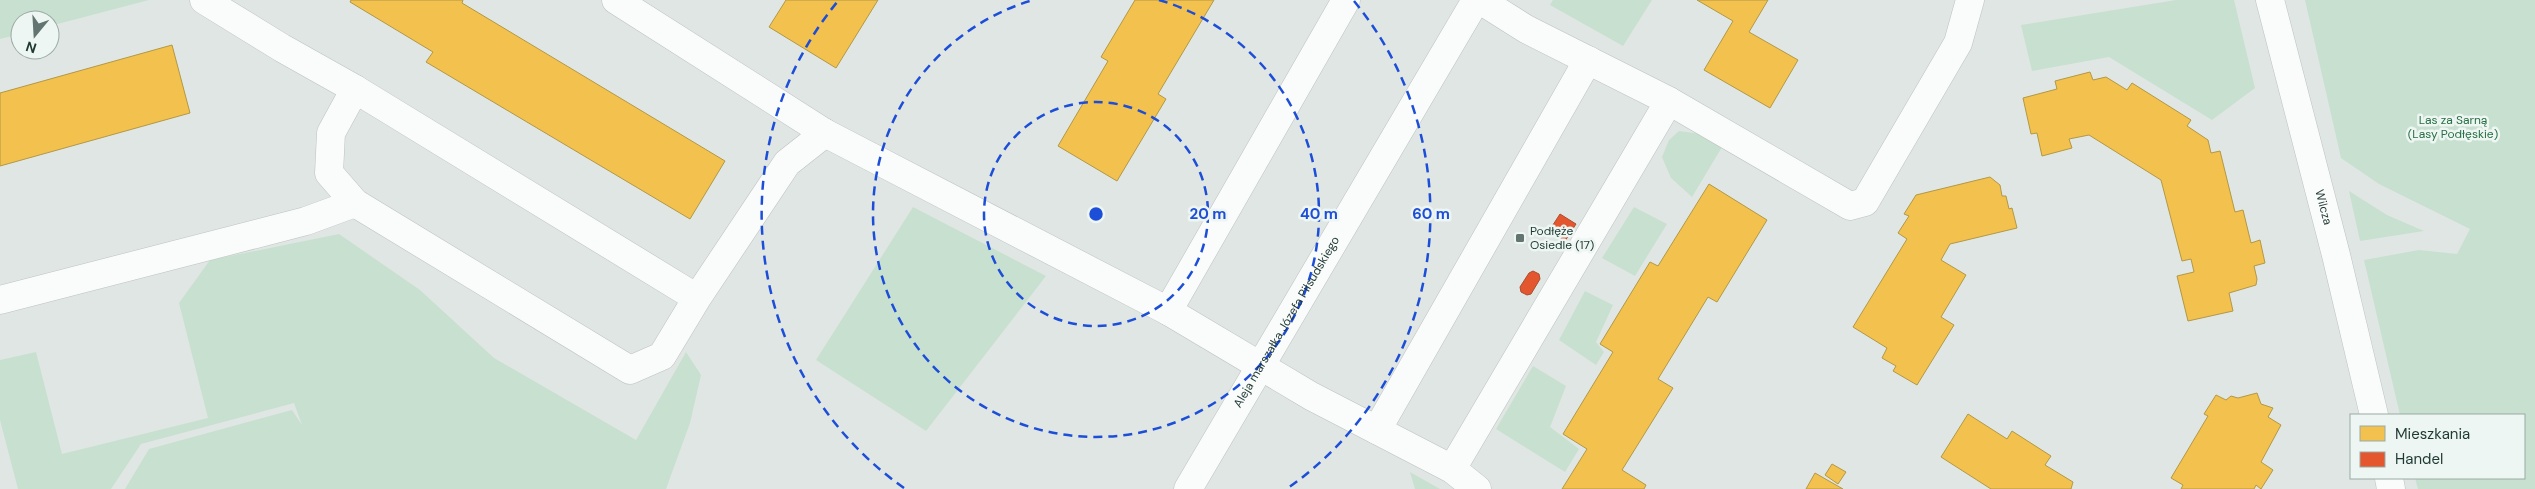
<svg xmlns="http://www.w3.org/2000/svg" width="2535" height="489" font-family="'DM Sans',sans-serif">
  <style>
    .green { fill: #c8e0d0 }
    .homes { fill: #f2c14e; stroke: #b29846 }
    .shops { fill: #e4572e; stroke: #a94e2f }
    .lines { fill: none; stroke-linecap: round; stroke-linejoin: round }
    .minor-casing { stroke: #bdc3c0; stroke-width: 29 }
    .minor { stroke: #fafbfb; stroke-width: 28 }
    .ring { fill: none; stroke: #1d4ed8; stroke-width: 2.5; stroke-dasharray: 9 6 }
    .poi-dot { fill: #627570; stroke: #edf6f2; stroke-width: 2 }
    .labels { text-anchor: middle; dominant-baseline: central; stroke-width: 5; stroke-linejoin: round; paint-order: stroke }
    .park-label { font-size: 12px; fill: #286f45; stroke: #edf6f2 }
    .street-label { font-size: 12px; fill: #1e3832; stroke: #edf6f2 }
    .poi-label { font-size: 12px; fill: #1e3832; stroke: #edf6f2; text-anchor: start }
    .centre { fill: #1d4ed8; stroke: #edf6f2; stroke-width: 2.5 }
    .ring-label { font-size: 15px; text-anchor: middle; font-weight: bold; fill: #1d4ed8; stroke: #edf6f2; stroke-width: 5; stroke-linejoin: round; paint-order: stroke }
  </style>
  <rect width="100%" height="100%" fill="#e0e6e3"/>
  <!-- green -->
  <path class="green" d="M0 0H149L50 26V20H20V34L0 39Z
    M1553 0H1652L1623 46 1550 5Z
    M2176 0H2234L2255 88 2212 120 2109 57 2032 71 2021 25Z
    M2305 0H2535V489H2418L2415 478H2524V415H2400L2364 260 2419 250 2457 254 2470 229 2379 184 2341 158Z
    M1679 131 1701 134 1722 147 1692 197 1671 178 1662 157 1669 140Z
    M2349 191 2387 215 2424 231 2360 241Z
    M913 207 1046 276 926 431 816 360Z
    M1634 207 1667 224 1635 276 1602 258Z
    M339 234 420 290 494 358 636 440 686 352 701 375 690 423 666 489H125L149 449 292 410 302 425 294 403 141 444 111 489H18L0 420V360L36 352 62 454 208 418 179 303 210 260Z
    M1585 291 1613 305 1596 342 1604 352 1596 365 1559 340Z
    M1533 366 1566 386 1550 427 1579 449 1565 472 1496 429Z
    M1410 472 1440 489H1415Z"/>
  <!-- homes -->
  <path class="homes" d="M351 0H463L462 3 725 161 690 219 426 62 433 52 350 2Z
    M786 0H878L836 68 769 27Z
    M1135 0H1214L1158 94 1166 99 1117 181 1058 146 1108 61 1101 57Z
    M1697 0H1768L1749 32 1798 60 1770 108 1704 70 1733 21Z
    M172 45 190 113 0 166V93Z
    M2090 72 2093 80 2106 77 2127 90 2132 83 2191 120 2187 126 2208 140 2211 153 2220 151 2235 212 2243 210 2251 243 2260 240 2265 263 2254 266 2257 279 2256 285 2229 293 2233 311 2188 321 2177 276 2194 272 2191 259 2182 261 2161 180 2089 135 2069 139 2072 148 2042 156 2037 133 2031 134 2023 98 2057 89 2055 81Z
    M1990 177 2000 185 2002 196H2006L2009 209 2012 208 2017 228 1950 244 1941 260 1966 275 1941 317 1954 325 1917 385 1893 371 1896 366 1882 358 1887 348 1853 327 1907 239 1898 233 1909 216 1904 214 1916 195Z
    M1709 184 1767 220 1717 302 1708 297 1658 379 1673 388 1622 470 1646 485 1644 489H1562L1587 449 1563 434 1613 352 1600 344 1650 262 1658 266Z
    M2257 393 2261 404 2273 408 2268 417 2281 425 2261 462 2273 470 2261 489 2256 485 2254 489H2181L2183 485 2171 478 2208 416 2204 414 2216 395 2226 400 2231 396 2238 398Z
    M1968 414 2007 439 2012 431 2051 456 2045 465 2073 482 2071 489H1991L1941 457Z
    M1832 464 1846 472 1838 484 1825 475Z
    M1815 473 1843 489H1806Z"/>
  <!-- shops -->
  <path class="shops" d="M1560 214 1576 224 1565 241 1549 231Z
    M1533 271 1539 274 1540 279 1531 294 1527 295 1521 292 1520 287 1529 273Z"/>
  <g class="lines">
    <defs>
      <g id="minor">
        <path d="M204 0 282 48 355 89"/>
        <path d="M616 0 825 133 1168 311 1311 396 1452 469 1477 489"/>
        <path id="s1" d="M2270 0 2336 255 2374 415"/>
        <path d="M1669 101 1850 206 1865 202 1958 43 1970 0"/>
        <path d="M697 298 355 89 331 133 329 173 355 203 630 370 662 356 697 298 787 163 825 133"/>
        <path d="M0 300 306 221 355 203"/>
        <path d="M1168 311 1346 0"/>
        <path d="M1377 430 1588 60"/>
        <path d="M1452 469 1669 101 1526 29 1480 0"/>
        <path d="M2389 478 2391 489"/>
        <path id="s2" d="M1188 489 1476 0"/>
      </g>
    </defs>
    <!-- minor casing -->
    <use href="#minor" class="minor-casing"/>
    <!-- minor -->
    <use href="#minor" class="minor"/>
  </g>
  <!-- distance rings -->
  <g class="ring">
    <circle cx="1096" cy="214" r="112"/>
    <path d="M1159 0A223 223 0 1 1 1033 0"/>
    <path d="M904 488A335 335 0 0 1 838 1M1354 1A335 335 0 0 1 1288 488"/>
  </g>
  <!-- markers -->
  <rect class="poi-dot" x="1515" y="233" width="10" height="10" rx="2.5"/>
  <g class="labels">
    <!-- park labels -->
    <g class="park-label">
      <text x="2453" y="120">Las za Sarną<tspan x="2453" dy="14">(Lasy Podłęskie)</tspan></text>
    </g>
    <!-- street labels -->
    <g class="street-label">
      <text stroke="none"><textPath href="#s1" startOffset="214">Wilcza</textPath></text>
      <text stroke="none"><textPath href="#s2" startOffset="194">Aleja marszałka Józefa Piłsudskiego</textPath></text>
    </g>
    <!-- poi labels -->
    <g class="poi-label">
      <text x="1530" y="231">Podłęże<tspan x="1530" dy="14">Osiedle (17)</tspan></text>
    </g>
  </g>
  <circle cx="1096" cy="214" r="8" class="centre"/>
  <g class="ring-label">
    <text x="1208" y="219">20 m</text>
    <text x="1319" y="219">40 m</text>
    <text x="1431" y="219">60 m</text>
  </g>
  <!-- legend -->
  <rect x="2350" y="414" width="175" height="65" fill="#edf6f2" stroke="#9aaaa5"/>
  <rect x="2360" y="426" width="25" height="15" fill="#f2c14e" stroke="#9aaaa5"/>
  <text x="2395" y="439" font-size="15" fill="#1e3832">Mieszkania</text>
  <rect x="2360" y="452" width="25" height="15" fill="#e4572e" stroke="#9aaaa5"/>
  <text x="2395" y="464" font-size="15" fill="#1e3832">Handel</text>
  <!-- north arrow -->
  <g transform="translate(35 35) rotate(198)"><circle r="24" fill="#edf6f2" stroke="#9aaaa5"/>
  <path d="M0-4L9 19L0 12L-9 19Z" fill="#627570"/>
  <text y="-8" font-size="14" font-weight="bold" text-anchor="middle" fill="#1e3832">N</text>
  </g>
</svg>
